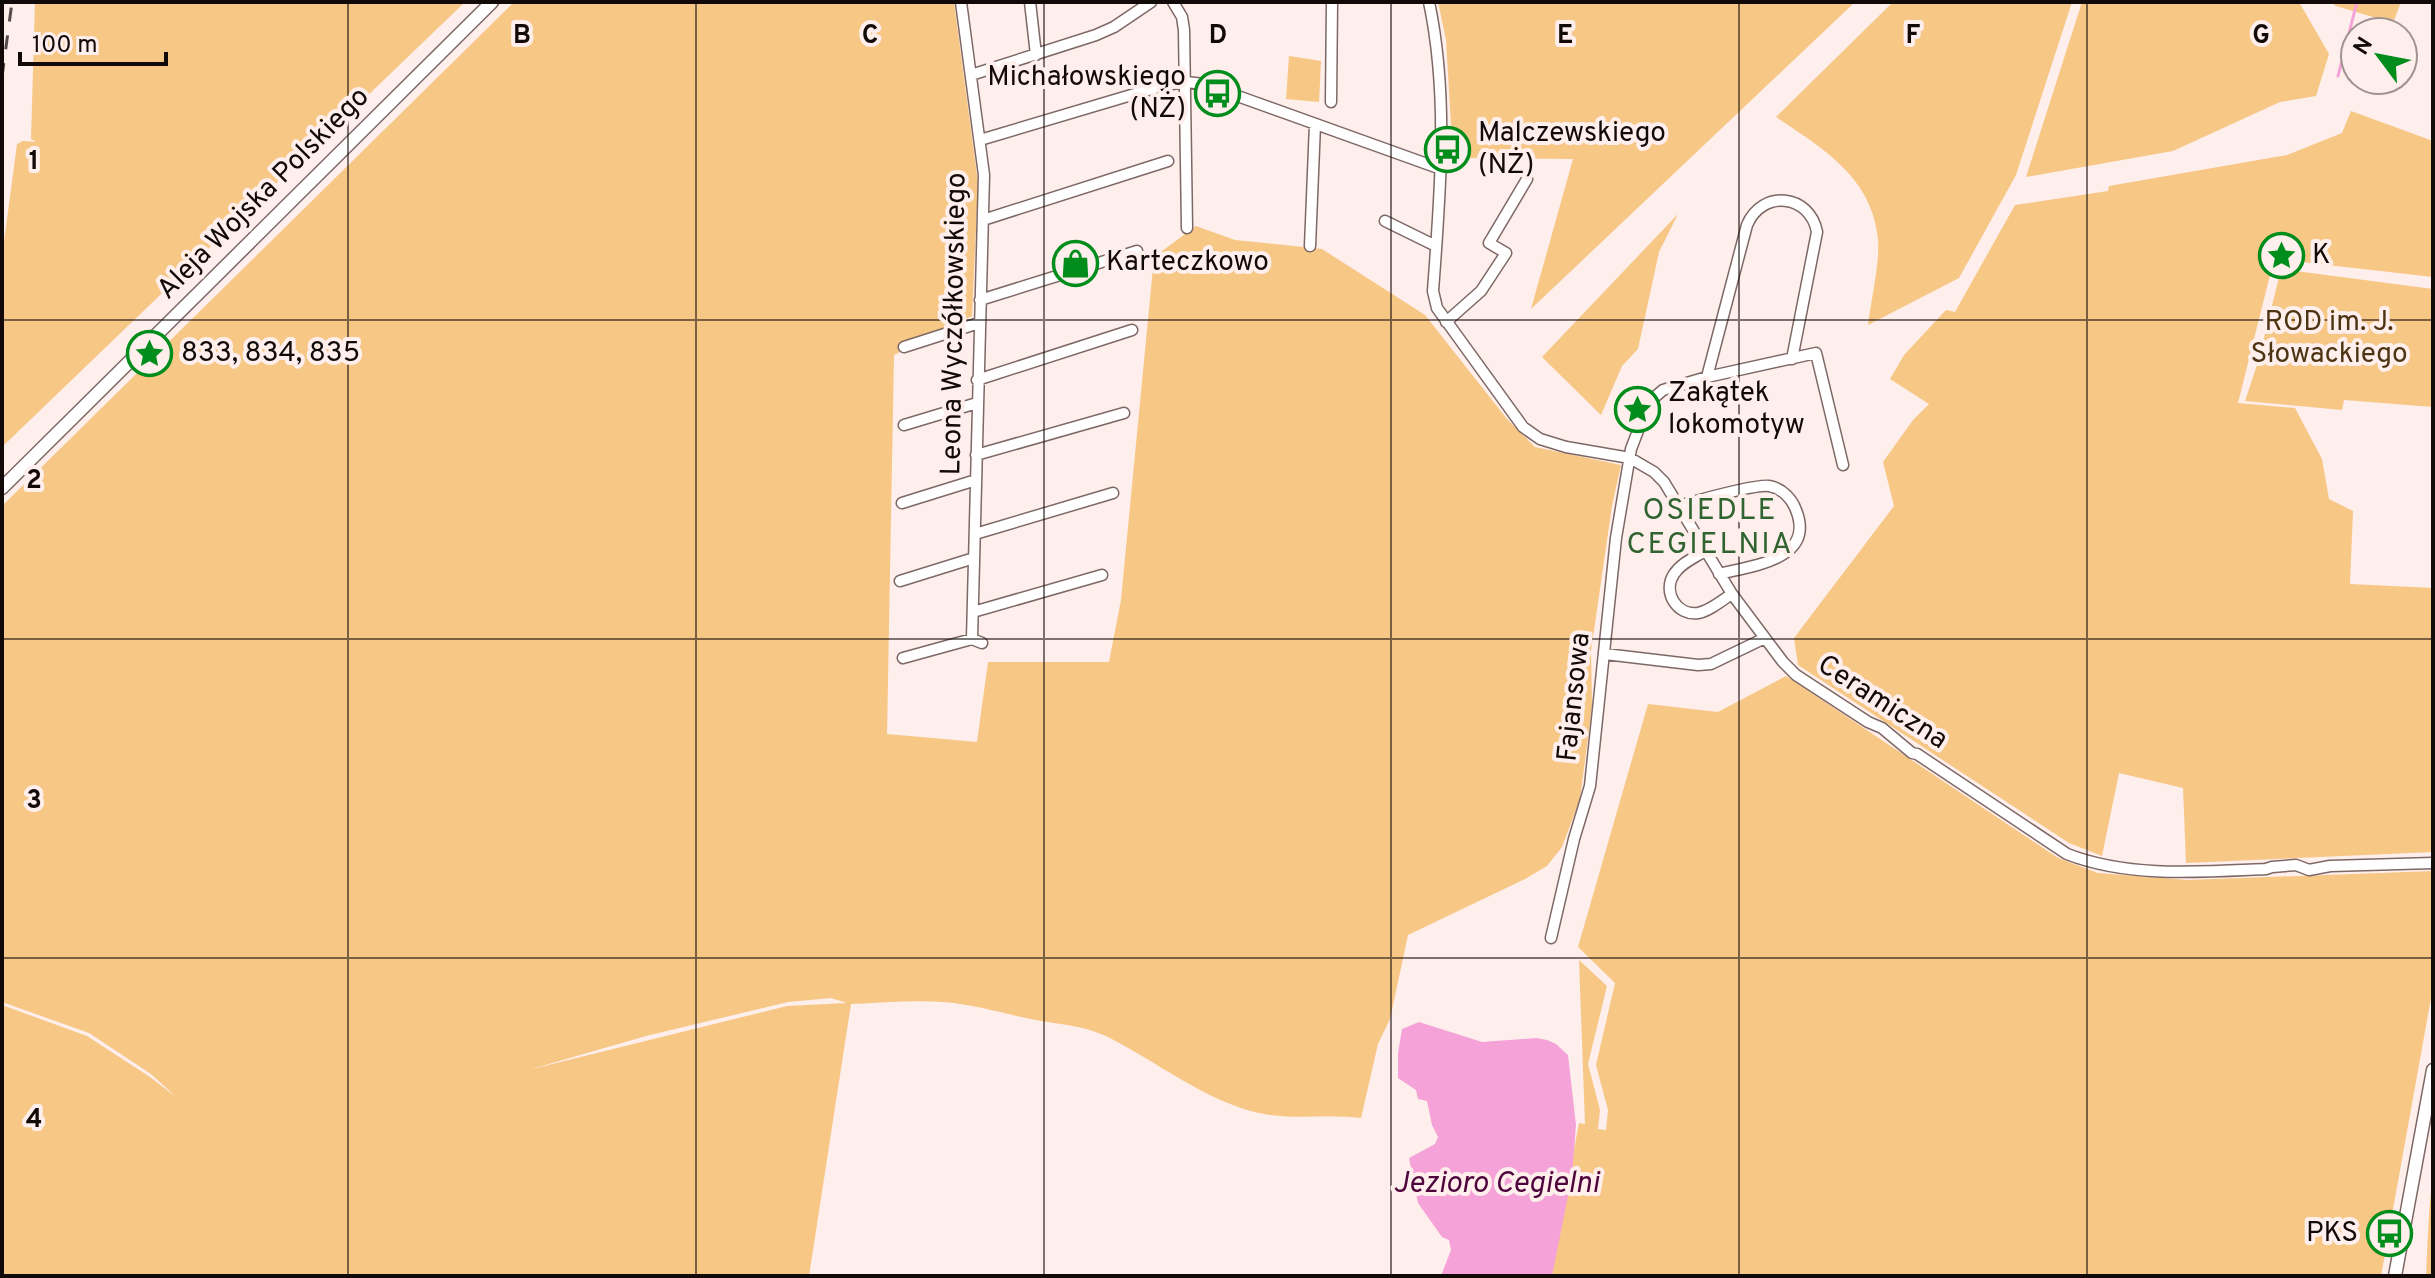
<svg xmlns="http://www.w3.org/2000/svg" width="2435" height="1278" font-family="Overpass,sans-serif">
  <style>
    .green { fill: #f7c785; fill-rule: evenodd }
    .water { fill: #f4a2d8 }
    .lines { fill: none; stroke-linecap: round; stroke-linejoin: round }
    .stream { stroke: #f4a2d8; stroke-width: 3 }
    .minor-casing { stroke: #7e6865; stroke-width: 13 }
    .major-casing { stroke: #7e6865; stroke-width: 15 }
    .minor { stroke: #fff; stroke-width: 10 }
    .major { stroke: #fff; stroke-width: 12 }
    .rail { stroke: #564c4b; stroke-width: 3; stroke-dasharray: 14 14; stroke-linecap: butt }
    .grid { fill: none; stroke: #120a09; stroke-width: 2; stroke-opacity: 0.55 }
    .labels { text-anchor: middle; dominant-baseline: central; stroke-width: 8; stroke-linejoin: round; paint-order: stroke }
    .poi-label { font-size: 28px; fill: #120a09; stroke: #feeeec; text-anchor: start }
    .street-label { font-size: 28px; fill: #120a09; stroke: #feeeec }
    .park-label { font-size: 28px; fill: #4d3513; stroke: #feeeec }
    .neighbourhood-label { font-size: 30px; letter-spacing: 2px; fill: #2f6430; stroke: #feeeec }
    .water-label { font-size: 30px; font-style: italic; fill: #4e053d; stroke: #feeeec }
    .grid-label { font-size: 26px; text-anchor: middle; font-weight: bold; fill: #120a09; stroke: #feeeec; stroke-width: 8; stroke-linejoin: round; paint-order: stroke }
  </style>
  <rect width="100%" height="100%" fill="#feeeec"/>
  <!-- green -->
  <path class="green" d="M35 2H465L2 447V257L17 144 23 141 36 142 31 139Z
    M514 2H954L978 183 972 316 894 355 887 734 977 742 988 662H1109L1121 600 1154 257 1196 226 1235 240 1322 249 1425 315 1507 419 1535 447 1621 465 1612 506 1591 651 1592 706 1580 799 1562 847 1547 866 1525 879 1408 935 1390 1019 1378 1044 1361 1118C1328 1114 1290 1120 1259 1113 1205 1101 1156 1061 1108 1037 1080 1024 1059 1025 1031 1019 1001 1013 973 1004 942 1002 912 1000 881 1003 851 1004L809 1276H2V1005L87 1036 150 1077 176 1097 151 1074 89 1033 2 1002V506ZM831 998 847 1003 787 1006 528 1070 646 1036 788 1002Z
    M1438 2H1855L1531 309 1573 159 1453 158 1446 40Z
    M1893 2H2072L2016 175 1959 278 1868 325C1871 300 1880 263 1878 239 1872 177 1823 149 1776 117Z
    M2082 2H2299L2329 54 2316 96 2280 102 2173 151 2026 177Z
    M2331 2H2401L2393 23 2336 6Z
    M1289 56 1321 61 1319 102 1286 99Z
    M2351 111 2433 141V277L2274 259 2238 403 2295 408 2322 459 2329 499 2353 511 2350 584 2433 588V852L2186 863 2183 788 2119 773 2102 856 2069 843 1798 665 1794 638 1894 506 1883 462 1913 420 1929 404 1890 379 1904 355 1946 310 1955 312 2015 205 2108 191 2109 186 2287 155 2342 133Z
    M1678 214 1659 252 1638 349 1622 366 1601 415 1542 357Z
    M2281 269 2433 289V407L2344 400 2342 410 2245 401 2258 362Z
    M1786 676 2058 858 2098 873 2187 880 2433 871V987L2381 1276H1550L1579 1123 1585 1124 1579 960 1607 986 1588 1064 1600 1110 1598 1129 1606 1130 1608 1110 1596 1065 1615 983 1578 947 1648 704 1718 712Z
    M2433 1176V1276H2426C2428 1242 2428 1209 2433 1176Z"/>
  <!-- water -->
  <path class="water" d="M1419 1022 1482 1042 1536 1038 1547 1040 1556 1044 1568 1055 1576 1125 1572 1176 1552 1276H1441L1451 1250 1449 1240 1442 1237 1418 1203 1409 1158 1435 1144 1438 1137 1432 1125 1427 1101 1418 1099 1416 1090 1398 1078V1053L1402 1029Z"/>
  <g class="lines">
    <!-- stream -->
    <path class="stream" d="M2338 76 2357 2"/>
    <defs>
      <path id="minor" d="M961 2 984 175 972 639 982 643
        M1030 2 1036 55
        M1173 2 1182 17 1184 30 1187 228
        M1429 2C1449 96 1440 196 1433 291L1437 308 1523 427 1540 439 1566 447 1630 458 1654 472 1664 482 1732 594 1783 662 1796 675 1868 722 1882 728 1912 753 1917 754 2067 854C2129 878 2200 872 2266 869L2272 867 2296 865 2309 870 2330 866 2433 863
        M971 75 1096 35 1114 27 1151 2
        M1331 102 1332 2
        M980 140 1165 85 1186 82 1204 84 1441 169
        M983 220 1168 161
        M1385 221 1436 246
        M1310 246 1315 124
        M980 300 1137 251
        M1446 322 1481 291 1506 253 1489 243 1527 179
        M904 347 979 323
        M1707 377 1747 225C1762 189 1810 194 1817 232L1792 359
        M977 380 1132 330
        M904 425 977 403
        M976 455 1124 413
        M902 503 976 480
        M1678 506C1696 501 1754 484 1769 486 1782 488 1792 499 1796 510 1816 560 1751 566 1719 574
        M975 534 1113 493
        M1705 551C1694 558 1681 563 1674 574 1662 592 1677 616 1698 613 1710 611 1722 600 1732 594
        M900 581 974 558
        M973 612 1102 575
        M1605 654 1698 665 1711 664 1765 638
        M903 658 972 639
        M1551 938 1574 839 1590 786 1616 538 1631 449 1649 402 1663 390 1707 377 1816 353 1843 465"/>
      <path id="major" d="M2 488 492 2
        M2395 1276 2433 1070"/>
    </defs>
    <!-- minor casing -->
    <use href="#minor" class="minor-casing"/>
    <!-- major casing -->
    <use href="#major" class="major-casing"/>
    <!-- minor -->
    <use href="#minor" class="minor"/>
    <!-- major -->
    <use href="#major" class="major"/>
    <!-- rail -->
    <path class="rail" d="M2 77 12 2"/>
  </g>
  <!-- grid -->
  <path class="grid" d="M348 2V1276M696 2V1276M1044 2V1276M1391 2V1276M1739 2V1276M2087 2V1276M2 320H2433M2 639H2433M2 958H2433"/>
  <!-- icons -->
  <defs>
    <symbol id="bus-ring" viewBox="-11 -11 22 22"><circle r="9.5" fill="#feeeec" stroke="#018d1c" stroke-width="1.5"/><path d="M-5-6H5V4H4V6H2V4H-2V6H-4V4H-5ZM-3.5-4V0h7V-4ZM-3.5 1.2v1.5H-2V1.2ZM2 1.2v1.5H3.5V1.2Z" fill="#018d1c"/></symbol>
    <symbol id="sight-ring" viewBox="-11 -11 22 22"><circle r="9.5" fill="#feeeec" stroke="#018d1c" stroke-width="1.5"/><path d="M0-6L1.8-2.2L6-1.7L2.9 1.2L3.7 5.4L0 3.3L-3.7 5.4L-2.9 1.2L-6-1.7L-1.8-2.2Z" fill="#018d1c"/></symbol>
    <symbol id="shop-ring" viewBox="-11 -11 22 22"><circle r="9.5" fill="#feeeec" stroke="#018d1c" stroke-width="1.5"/><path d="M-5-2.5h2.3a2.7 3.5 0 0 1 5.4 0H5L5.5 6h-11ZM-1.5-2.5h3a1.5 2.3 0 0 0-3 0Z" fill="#018d1c"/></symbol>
  </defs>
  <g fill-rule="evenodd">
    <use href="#bus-ring" x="1192" y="68" width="51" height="51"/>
    <use href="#bus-ring" x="1422" y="124" width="51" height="51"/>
    <use href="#sight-ring" x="2256" y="230" width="51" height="51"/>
    <use href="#shop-ring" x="1050" y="238" width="51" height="51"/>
    <use href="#sight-ring" x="124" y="328" width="51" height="51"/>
    <use href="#sight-ring" x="1612" y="384" width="51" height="51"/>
    <use href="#bus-ring" x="2364" y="1208" width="51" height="51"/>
  </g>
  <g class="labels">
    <!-- poi labels -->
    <g class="poi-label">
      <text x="1186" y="78" text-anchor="end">Michałowskiego<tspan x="1186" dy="32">(NŻ)</tspan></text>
      <text x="1478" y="134">Malczewskiego<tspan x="1478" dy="32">(NŻ)</tspan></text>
      <text x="2312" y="256">K</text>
      <text x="1106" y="263">Karteczkowo</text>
      <text x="181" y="354">833, 834, 835</text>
      <text x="1668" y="394">Zakątek<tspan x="1668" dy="32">lokomotyw</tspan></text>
      <text x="2358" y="1234" text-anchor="end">PKS</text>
    </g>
    <!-- street labels -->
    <g class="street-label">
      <text transform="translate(264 194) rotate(-45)">Aleja Wojska Polskiego</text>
      <text transform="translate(955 324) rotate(-89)">Leona Wyczółkowskiego</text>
      <text transform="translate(1575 697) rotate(-84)">Fajansowa</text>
      <text transform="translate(1882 703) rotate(33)">Ceramiczna</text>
    </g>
    <!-- park labels -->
    <g class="park-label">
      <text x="2329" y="323">ROD im. J.<tspan x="2329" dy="32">Słowackiego</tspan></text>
    </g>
    <!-- neighbourhood labels -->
    <g class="neighbourhood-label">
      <text x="1710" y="511">OSIEDLE<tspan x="1710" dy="34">CEGIELNIA</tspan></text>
    </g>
    <!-- water labels -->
    <g class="water-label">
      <text x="1496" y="1184">Jezioro Cegielni</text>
    </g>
  </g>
  <g class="grid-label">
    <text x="522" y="43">B</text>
    <text x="870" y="43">C</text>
    <text x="1218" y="43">D</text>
    <text x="1565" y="43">E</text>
    <text x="1913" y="43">F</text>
    <text x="2261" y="43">G</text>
    <text x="34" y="169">1</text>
    <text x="34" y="488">2</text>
    <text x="34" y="808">3</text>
    <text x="34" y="1127">4</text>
  </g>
  <!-- border -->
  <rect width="2435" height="1278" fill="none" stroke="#120a09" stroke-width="8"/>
  <!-- north arrow -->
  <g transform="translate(2379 56) rotate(302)"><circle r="38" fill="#feeeec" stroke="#a09391" stroke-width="2"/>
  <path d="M0-6L14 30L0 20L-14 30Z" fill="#018d1c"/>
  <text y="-12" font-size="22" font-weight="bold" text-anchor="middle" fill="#120a09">N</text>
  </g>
  <!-- scale -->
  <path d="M20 52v12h146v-12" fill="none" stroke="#120a09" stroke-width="4"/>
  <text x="32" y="52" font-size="24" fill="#120a09" stroke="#feeeec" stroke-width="6" paint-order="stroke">100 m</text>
</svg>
